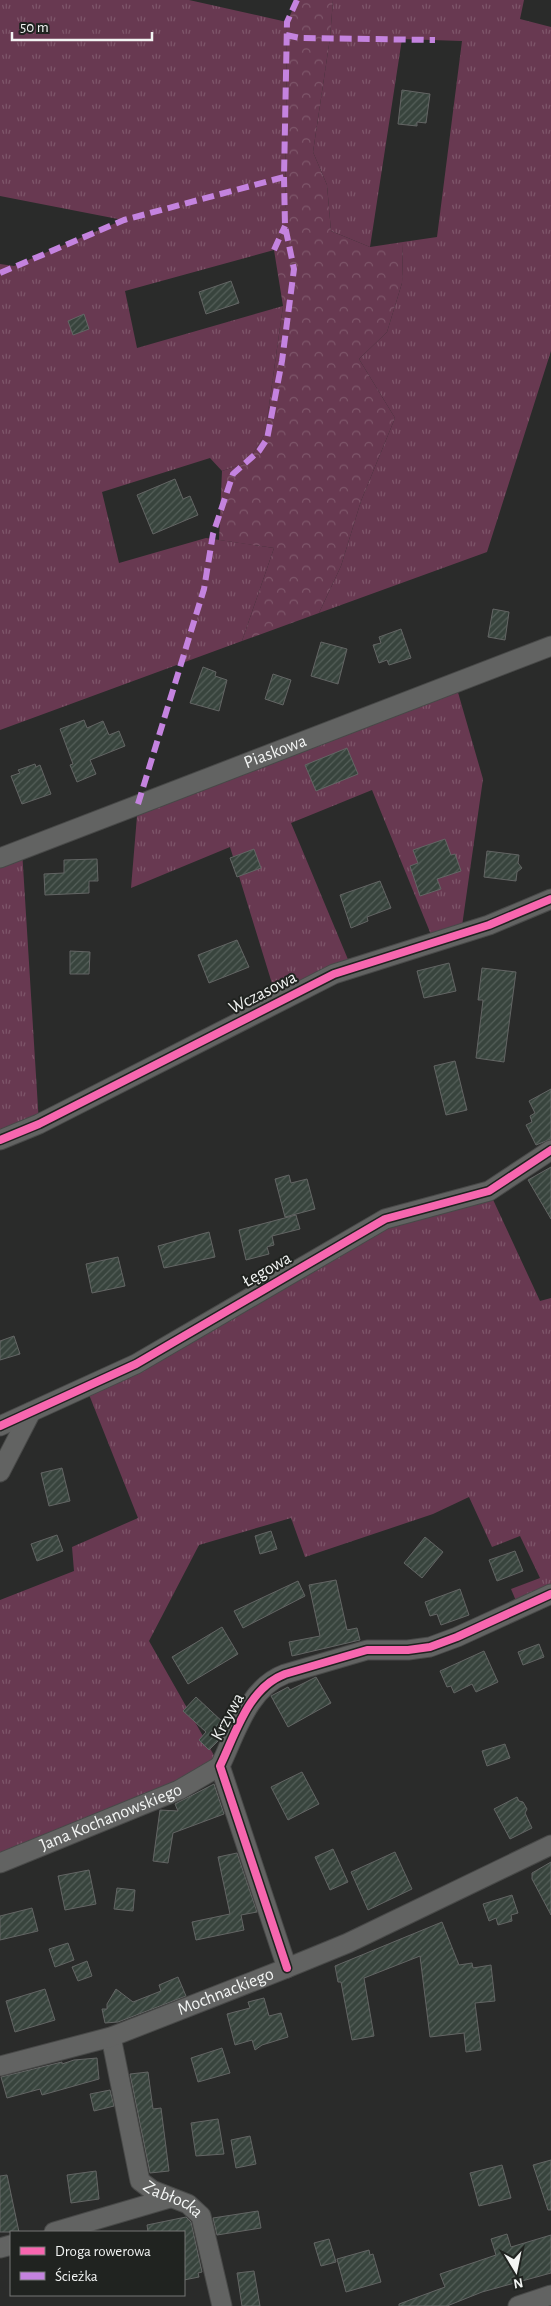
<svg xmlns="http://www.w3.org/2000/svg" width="551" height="2306" font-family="'Alegreya Sans',sans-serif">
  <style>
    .grass { fill: url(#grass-tufts) }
    .forest { fill: url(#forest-crowns) }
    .building { fill: url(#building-hatch); stroke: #636564 }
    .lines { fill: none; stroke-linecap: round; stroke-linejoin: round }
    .street-casing { stroke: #484948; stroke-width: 21 }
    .street { stroke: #626362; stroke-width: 19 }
    .quiet { stroke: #c483df; stroke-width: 6; stroke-dasharray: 12 6; stroke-linecap: butt }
    .cycleway-casing { stroke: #202320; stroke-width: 11 }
    .cycleway { stroke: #f766af; stroke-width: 8 }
    .labels { text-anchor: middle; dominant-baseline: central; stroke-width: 4; stroke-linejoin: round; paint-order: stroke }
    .street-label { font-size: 18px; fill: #f2f4f3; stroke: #202320 }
  </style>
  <defs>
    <pattern id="grass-tufts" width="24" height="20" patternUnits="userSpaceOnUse" patternTransform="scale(1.25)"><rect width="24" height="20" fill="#683951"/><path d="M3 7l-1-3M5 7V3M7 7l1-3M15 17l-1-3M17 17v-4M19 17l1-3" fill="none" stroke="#7e566a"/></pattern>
    <pattern id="forest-crowns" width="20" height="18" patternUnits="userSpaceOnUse" patternTransform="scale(1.25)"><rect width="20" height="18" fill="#683951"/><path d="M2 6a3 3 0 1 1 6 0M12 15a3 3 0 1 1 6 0" fill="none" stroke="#7e566a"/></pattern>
    <pattern id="building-hatch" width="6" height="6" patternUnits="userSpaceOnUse" patternTransform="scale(1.25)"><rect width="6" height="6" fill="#38443d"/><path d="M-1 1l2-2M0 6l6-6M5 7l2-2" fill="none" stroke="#55605a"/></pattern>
  </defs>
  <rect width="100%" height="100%" fill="#2a2b2a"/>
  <!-- grass -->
  <path class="grass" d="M0 0H189L287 22 285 226 274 250 125 291 137 348 283 306 265 434 247 463 222 471 210 458 102 492 119 563 206 538 274 548 242 641 0 730V264L14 266 123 220 0 196Z
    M333 0H524L520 19 551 27V351L487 552 319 613 341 566 361 501 395 418 359 359 387 332 402 283 403 242 437 237 462 41 402 39 370 247 331 231 327 185 313 152 330 38Z
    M455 682 483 779 461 933 434 942 372 790 291 823 352 969 278 1003 230 847 131 888 138 804Z
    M22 850 39 1124 0 1140V858Z
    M489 1191 540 1301 551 1298V1594L519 1608 511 1589 540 1578 520 1536 492 1547 469 1497 433 1514 305 1557 291 1518 199 1545 149 1641 220 1766 0 1863V1600L74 1571 72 1547 138 1518 86 1387 385 1219Z"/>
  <!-- forest -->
  <path class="forest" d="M297 0H333L330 38 313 152 327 185 331 231 370 247 403 242 402 283 387 332 359 359 395 418 361 501 341 566 319 613 242 641 274 548 219 540 222 471 247 463 265 434 283 306 274 250 285 226 287 22Z"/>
  <!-- building -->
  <path class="building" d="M402 90 430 94 426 123 417 122V126L398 124Z
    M231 281 239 303 206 314 199 292Z
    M84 314 89 329 73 335 68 321Z
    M175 479 183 499 190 496 198 515 153 534 137 495Z
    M493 609 509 612 505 640 488 637Z
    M401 629 411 658 389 665 387 660 379 663 373 645 381 643 379 637Z
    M321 642 347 649 338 684 311 676Z
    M203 667 216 672 215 676 227 680 219 711 190 703Z
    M273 674 291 680 283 705 265 699Z
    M84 720 87 728 103 721 109 735 119 731 125 746 90 760 96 774 77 782 70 765 73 764 60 729Z
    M347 748 358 774 316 791 305 765Z
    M35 764 36 767 40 765 51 794 22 804 11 776 20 773 18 770Z
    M445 839 451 855 455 854 461 871 437 879 441 889 420 896 410 866 418 863 413 850Z
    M254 849 261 868 237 877 230 858Z
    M487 851 519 855 518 863 522 868 517 872 516 881 484 877Z
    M97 859 98 881H89V893L45 895 44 874 64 873V860Z
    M380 881 391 908 367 917 368 921 351 928 340 895Z
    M237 940 249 967 209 983 198 955Z
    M70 951 90 952 89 974H70Z
    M449 963 456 991 424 998 417 971Z
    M482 968 516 972 504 1062 476 1058 483 1000H478Z
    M455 1061 467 1110 446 1115 434 1066Z
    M551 1089V1139L536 1145 526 1125 532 1122 530 1116 535 1113 529 1101Z
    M551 1167V1219L528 1180Z
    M289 1175 291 1183 307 1179 315 1209 285 1217 275 1179Z
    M296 1215 300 1229 272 1236 274 1245 267 1247 269 1254 246 1260 239 1230Z
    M209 1232 215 1257 164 1268 158 1246Z
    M118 1257 125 1286 92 1293 86 1264Z
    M14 1336 20 1354 0 1360V1341Z
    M62 1468 70 1501 49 1506 41 1473Z
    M271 1531 277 1549 260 1554 255 1536Z
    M57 1535 63 1551 37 1561 31 1544Z
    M425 1537 443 1552 422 1578 404 1563Z
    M515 1551 523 1571 497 1581 489 1560Z
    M336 1580 347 1630 357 1628 360 1640 292 1656 289 1642 320 1636 309 1585Z
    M298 1581 305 1596 243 1628 234 1611Z
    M460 1589 469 1615 441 1625 437 1614 430 1616 425 1602Z
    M222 1627 238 1654 188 1684 172 1657Z
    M539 1644 544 1657 523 1665 518 1652Z
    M484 1651 498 1682 476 1692 472 1684 454 1693 451 1686 447 1687 440 1671Z
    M316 1677 331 1703 288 1727 271 1696 288 1687 290 1690Z
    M196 1697 226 1725 220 1739 209 1750 199 1740 206 1732 183 1711Z
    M505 1744 510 1758 487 1766 482 1751Z
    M302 1772 319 1804 288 1820 271 1787Z
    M214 1784 224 1814 173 1833 168 1863 153 1861 160 1810 178 1811 175 1804Z
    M517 1797 519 1801 523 1802 527 1809 525 1813 532 1828 510 1839 494 1809Z
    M333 1849 348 1882 330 1890 315 1857Z
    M395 1852 412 1889 368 1910 351 1872Z
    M237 1853 257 1912 241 1915 244 1930 196 1940 192 1922 230 1914 218 1857Z
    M551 1862V1915L532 1879V1873Z
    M89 1870 96 1904 65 1910 58 1876Z
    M117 1888 135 1890 133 1911 114 1909Z
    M512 1895 518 1913 511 1915 512 1921 498 1925 496 1918 489 1921 483 1904Z
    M32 1908 38 1931 0 1940V1916Z
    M442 1922 459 1965 472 1963 473 1968 491 1965 495 2001 475 2003 481 2050 466 2052 464 2033 430 2037 420 1956 364 1978 374 2036 352 2040 341 1982H338L335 1966Z
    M68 1943 74 1960 55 1967 49 1949Z
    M87 1961 92 1976 78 1981 72 1967Z
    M178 1977 186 1996 118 2022 105 2023 102 2009H107V2004L116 1989 133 2002 161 1991 159 1985Z
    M45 1989 55 2020 15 2032 6 2001Z
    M264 1998 269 2016 281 2013 288 2037 262 2045 255 2050 252 2040 235 2045 227 2014 250 2008 248 2002Z
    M222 2048 230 2073 198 2082 191 2058Z
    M97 2058 99 2079 42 2095 40 2089 7 2098 1 2077 62 2062V2064L74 2060Z
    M148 2072 153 2109 161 2108 169 2171 150 2173 130 2074Z
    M110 2090 114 2106 94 2111 90 2094Z
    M218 2119 224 2154 196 2156 191 2123Z
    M250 2136 256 2164 236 2168 231 2140Z
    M551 2160V2210H548L533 2165Z
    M502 2165 511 2198 479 2206 470 2173Z
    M96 2171 99 2199 71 2203 67 2175Z
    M7 2175 19 2232H0V2176Z
    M258 2211 261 2228 217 2235 213 2218Z
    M186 2217 191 2222 202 2272 198 2273 199 2277 184 2280V2232H148L147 2225Z
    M507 2234 511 2247 551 2235V2273L482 2292 447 2306H399V2304L445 2287 440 2274 496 2255 491 2239Z
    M329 2239 336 2262 321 2266 314 2243Z
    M369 2250 370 2255 373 2254 381 2282 346 2292 337 2259Z
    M254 2271 260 2306H242L237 2273Z"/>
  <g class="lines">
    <defs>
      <g id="street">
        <path id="s1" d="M0 858 551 646"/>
        <path d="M0 1140 39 1124 334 974 489 925 551 899"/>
        <path d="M0 1426 136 1364 385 1219 489 1191 551 1150"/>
        <path d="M0 1472 31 1412"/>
        <path id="s2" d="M0 1863 179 1790 220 1766"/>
        <path d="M287 1968 220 1766C236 1733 248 1688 285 1674L367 1650H408L430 1647 457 1637 551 1594"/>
        <path id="s3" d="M111 2037 140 2181 152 2190 188 2204 201 2216 222 2306"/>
        <path id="s4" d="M0 2066 111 2037 287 1968 348 1943 551 1845"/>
        <path d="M54 2232 170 2198"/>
        <path d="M0 2248 11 2245"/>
        <path d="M518 2306 551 2295"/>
      </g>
    </defs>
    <!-- street casing -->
    <use href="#street" class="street-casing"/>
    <!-- street -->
    <use href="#street" class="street"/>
    <!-- quiet -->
    <path class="quiet" d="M286 35 300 38 435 40
      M274 250 285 226
      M0 273 124 220 284 177 287 22 297 0
      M138 804 204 589 213 534 233 474 259 451 267 439 282 361 294 269 285 226 284 177"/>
    <defs>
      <path id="cycleway" d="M0 1140 39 1124 334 974 489 925 551 899
        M0 1426 136 1364 385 1219 489 1191 551 1150
        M287 1968 220 1766C236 1733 248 1688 285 1674L367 1650H408L430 1647 457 1637 551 1594"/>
    </defs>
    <!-- cycleway casing -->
    <use href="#cycleway" class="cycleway-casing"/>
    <!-- cycleway -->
    <use href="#cycleway" class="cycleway"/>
  </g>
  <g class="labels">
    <!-- street labels -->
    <g class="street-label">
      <text stroke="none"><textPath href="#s1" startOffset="295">Piaskowa</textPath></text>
      <text transform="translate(263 993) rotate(-27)">Wczasowa</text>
      <text transform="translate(267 1270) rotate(-30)">Łęgowa</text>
      <text transform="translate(228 1717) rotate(-62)">Krzywa</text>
      <text stroke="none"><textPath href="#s2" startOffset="120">Jana Kochanowskiego</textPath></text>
      <text stroke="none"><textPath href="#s4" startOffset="238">Mochnackiego</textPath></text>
      <text stroke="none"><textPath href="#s3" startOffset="185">Zabłocka</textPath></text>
    </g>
  </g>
  <!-- legend -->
  <rect x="10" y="2231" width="175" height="65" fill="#202320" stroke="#747774"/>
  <rect x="20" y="2247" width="25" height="8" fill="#f766af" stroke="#747774"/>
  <text x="55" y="2256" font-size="15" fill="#f2f4f3">Droga rowerowa</text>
  <rect x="20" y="2272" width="25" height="8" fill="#c483df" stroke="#747774"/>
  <text x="55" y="2281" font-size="15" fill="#f2f4f3">Ścieżka</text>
  <!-- north arrow -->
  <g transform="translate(516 2271) rotate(170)" stroke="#202320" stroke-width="4" paint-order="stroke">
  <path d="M0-4L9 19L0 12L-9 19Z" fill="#f2f4f3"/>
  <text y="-8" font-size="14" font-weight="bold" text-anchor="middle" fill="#f2f4f3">N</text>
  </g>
  <!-- scale -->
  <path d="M12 32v8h140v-8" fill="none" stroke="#f2f4f3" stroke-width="2.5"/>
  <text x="20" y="32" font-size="15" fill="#f2f4f3" stroke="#202320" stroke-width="4" paint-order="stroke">50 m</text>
</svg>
